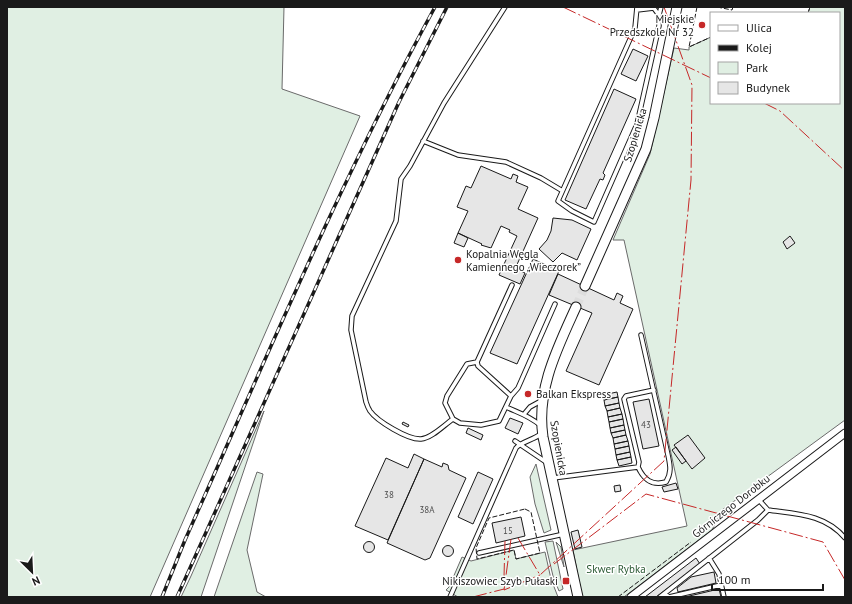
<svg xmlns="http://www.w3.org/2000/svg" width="852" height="604" font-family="'PT Sans',sans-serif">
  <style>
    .green { fill: #e0efe3; stroke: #6a6a6a }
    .building { fill: #e6e6e6; stroke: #1a1a1a }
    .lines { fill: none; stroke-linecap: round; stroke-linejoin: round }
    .secondary-tunnel { stroke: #ddd; stroke-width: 9; stroke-dasharray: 9 4.5; stroke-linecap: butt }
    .lane-casing { stroke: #1a1a1a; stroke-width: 5.5 }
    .street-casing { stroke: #1a1a1a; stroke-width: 9 }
    .secondary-casing { stroke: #1a1a1a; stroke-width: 11 }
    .lane { stroke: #fff; stroke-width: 3.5 }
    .street { stroke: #fff; stroke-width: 7 }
    .secondary { stroke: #fff; stroke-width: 9 }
    .rail-casing { stroke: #1a1a1a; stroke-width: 3.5 }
    .rail { stroke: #fff; stroke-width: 2; stroke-dasharray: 6; stroke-linecap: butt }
    .fence { stroke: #1a1a1a; stroke-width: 1; stroke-dasharray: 5 2; stroke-linecap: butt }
    .power { stroke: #c62828; stroke-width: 1; stroke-dasharray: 14 3 2 3; stroke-linecap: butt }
    .poi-dot { fill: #c62828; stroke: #fff; stroke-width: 1.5 }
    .labels { text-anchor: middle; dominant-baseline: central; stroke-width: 3; stroke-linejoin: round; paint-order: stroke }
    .number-label { font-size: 9px; fill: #4d4d4d }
    .poi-label { font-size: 11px; fill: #1a1a1a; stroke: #fff; text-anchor: end }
    .street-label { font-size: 11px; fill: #1a1a1a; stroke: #fff }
    .park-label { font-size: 11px; fill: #2b5a34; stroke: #fff }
  </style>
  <rect width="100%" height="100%" fill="#fff"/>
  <!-- green -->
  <path class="green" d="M7 7H284L282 89 360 116 150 597H7Z
    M810 7H845V420L722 510 712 530 624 597H582L573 550 687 526 624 240H613L650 154 674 48 689 50V47L711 37V103H839V13H808Z
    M264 411 201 597H181L191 576Z
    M536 464 551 530 544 533 535 504 530 477Z
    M257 472 263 474 247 550 257 592 266 597H214Z
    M553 541 563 589 559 591 553 576 545 542Z
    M556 542 561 547 564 567Z
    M514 550 516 559 545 552 551 579 558 597H458L446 590 449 587 462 557 471 561Z"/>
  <!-- building -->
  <path class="building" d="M633 49 648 56 636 81 621 74Z
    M614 89 636 99 603 173 605 175 603 180 600 179 586 209 565 200Z
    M481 166 511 179 513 174 518 176 516 182 528 187 518 209 538 218 515 269 525 273 520 284 499 275 517 236 509 232 510 230 501 226 491 248 481 245 482 244 458 233 468 211 457 207 466 186 471 188Z
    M553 218 572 220 591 229 577 260 562 253 553 262 539 249 547 240 551 231Z
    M458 233 468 238 464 247 454 243Z
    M790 236 795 243 787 249 783 242Z
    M533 259 559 271 517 364 490 353Z
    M558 274 614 300 617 293 623 296 620 303 633 309 599 385 566 371 592 313 549 295Z
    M617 392 618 397 604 400 603 395Z
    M618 397 619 403 605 406 604 400Z
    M649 399 659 446 643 449 633 402Z
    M619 403 620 408 607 411 605 406Z
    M620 408 622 414 608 417 607 411Z
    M622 414 623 419 609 422 608 417Z
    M510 418 523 423 518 434 505 428Z
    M623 419 624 425 610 428 609 422Z
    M403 422 409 425 408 427 402 424Z
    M624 425 625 430 611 433 610 428Z
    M468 428 483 435 481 440 466 433Z
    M625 430 626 435 613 438 611 433Z
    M626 435 628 441 614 444 613 438Z
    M688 435 705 458 692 469 674 445Z
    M628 441 629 446 615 449 614 444Z
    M629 446 630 452 616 455 615 449Z
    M676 447 686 461 682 464 672 450Z
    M630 452 631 457 617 460 616 455Z
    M414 454 424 459 388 540 355 526 386 458 408 468Z
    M631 457 632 463 619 466 617 460Z
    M424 459 442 467 443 463 448 465 449 470 466 478 430 558 425 560 387 543Z
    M478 472 493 479 473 524 458 517Z
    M676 483 678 489 664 492 662 487Z
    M620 485 621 491 615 492 614 486Z
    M521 517 525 536 496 543 492 523Z
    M578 530 582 547 575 549 571 532Z
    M363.5 547a5.5 5.5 0 1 1 11 0a5.5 5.5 0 1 1-11 0Z
    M442.5 551a5.5 5.5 0 1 1 11 0a5.5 5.5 0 1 1-11 0Z
    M696 558 700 564 656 597H645Z
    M714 572 716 583 678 592 677 588 691 577Z
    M719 589 721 597H685Z"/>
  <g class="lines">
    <!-- secondary-tunnel -->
    <path class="secondary-tunnel" d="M576 307 585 286"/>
    <defs>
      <path id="lane" d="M637 7 635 28 558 201 572 211 594 222 637 124 659 26V15L653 7
        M637 10 654 8
        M659 15 661 7
        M423 141 458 155 506 162 541 178 561 190
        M477 362 467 364 447 396 445 403 453 419 460 423 481 425 499 421 511 396 478 366 477 362 512 285
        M511 396 518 388 555 304
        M506 407C519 413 528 415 540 425
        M525 413 530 407 541 401
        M453 419C444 425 432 438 421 439 408 440 377 421 370 411 368 408 367 405 366 402L351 330 352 316 396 221 401 179 410 166 444 103 505 7
        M515 441 546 462
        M638 467C644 480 652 486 666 482 672 472 670 465 668 455L641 335
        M553 478 638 467 639 462 624 399 626 396 654 390
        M758 499 768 510C797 514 825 514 845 538
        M479 553 564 534
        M709 558 719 574 724 597
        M665 594 669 597 721 585
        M450 597 516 448C521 442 533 440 541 434
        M660 597 758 520 768 510"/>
      <path id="street" d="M631 597 845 433"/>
      <path id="secondary" d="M585 286 646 149 654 118 677 7
        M576 307C557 349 536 390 543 437L578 597"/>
    </defs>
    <!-- lane casing -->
    <use href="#lane" class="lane-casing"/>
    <!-- street casing -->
    <use href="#street" class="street-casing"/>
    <!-- secondary casing -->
    <use href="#secondary" class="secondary-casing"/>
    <!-- lane -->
    <use href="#lane" class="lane"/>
    <!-- street -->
    <use href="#street" class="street"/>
    <!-- secondary -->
    <use href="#secondary" class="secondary"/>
    <defs>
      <path id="rail" d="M162 597 185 540C265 361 341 179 435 7
        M177 597 399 102 447 7"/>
    </defs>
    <!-- rail casing -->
    <use href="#rail" class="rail-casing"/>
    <!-- rail -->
    <use href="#rail" class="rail"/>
    <!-- fence -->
    <path class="fence" d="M697 7 689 47 711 37
      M717 7 732 10 733 7
      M808 13 810 7
      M525 509 531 512 540 553 516 559 514 550 477 559 476 548 489 518Z
      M618 597 691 542"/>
    <!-- power -->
    <path class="power" d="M563 7 711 78
      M764 103 780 111 845 171
      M518 538 540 575 664 461 691 180 692 85 664 7
      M511 539 504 590 540 575
      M554 564 646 494 823 542 845 580
      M504 577 505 541
      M473 597 504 589"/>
  </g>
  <!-- markers -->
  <g class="poi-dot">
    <circle cx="702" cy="25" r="4"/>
    <circle cx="458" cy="260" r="4"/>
    <circle cx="528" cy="394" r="4"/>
    <rect x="562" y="577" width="8" height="8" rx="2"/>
  </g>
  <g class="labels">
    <!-- number labels -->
    <g class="number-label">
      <text x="646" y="424">43</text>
      <text x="389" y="494">38</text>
      <text x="427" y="509">38A</text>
      <text x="508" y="530">15</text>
    </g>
    <!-- poi labels -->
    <g class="poi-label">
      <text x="694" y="19">Miejskie<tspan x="694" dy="13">Przedszkole Nr 32</tspan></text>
      <text x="466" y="254" text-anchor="start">Kopalnia Węgla<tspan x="466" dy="13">Kamiennego „Wieczorek”</tspan></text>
      <text x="536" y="394" text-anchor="start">Balkan Ekspress</text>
      <text x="558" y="581">Nikiszowiec Szyb Pułaski</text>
    </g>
    <!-- street labels -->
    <g class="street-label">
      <text transform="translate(635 135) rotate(-73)">Szopienicka</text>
      <text transform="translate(559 448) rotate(80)">Szopienicka</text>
      <text transform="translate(731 506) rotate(-38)">Górniczego Dorobku</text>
    </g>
    <!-- park labels -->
    <g class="park-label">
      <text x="616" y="569">Skwer Rybka</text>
    </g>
  </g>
  <!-- border -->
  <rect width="852" height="604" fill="none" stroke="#1a1a1a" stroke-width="16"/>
  <!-- legend -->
  <rect x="710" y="12" width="130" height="92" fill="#ffffff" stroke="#a3a3a3"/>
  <rect x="718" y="25" width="20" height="6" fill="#ffffff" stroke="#a3a3a3"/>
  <text x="746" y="32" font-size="12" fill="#1a1a1a">Ulica</text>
  <rect x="718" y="45" width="20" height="6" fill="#1a1a1a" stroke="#a3a3a3"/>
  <text x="746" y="52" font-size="12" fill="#1a1a1a">Kolej</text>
  <rect x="718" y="62" width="20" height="12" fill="#e0efe3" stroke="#a3a3a3"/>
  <text x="746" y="72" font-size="12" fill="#1a1a1a">Park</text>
  <rect x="718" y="82" width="20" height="12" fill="#e6e6e6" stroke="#a3a3a3"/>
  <text x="746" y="92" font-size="12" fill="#1a1a1a">Budynek</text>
  <!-- north arrow -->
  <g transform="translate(32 572) rotate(156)" stroke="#ffffff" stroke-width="3" paint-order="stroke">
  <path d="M0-3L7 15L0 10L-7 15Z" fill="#1a1a1a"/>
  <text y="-6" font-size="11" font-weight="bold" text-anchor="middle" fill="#1a1a1a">N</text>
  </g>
  <!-- scale -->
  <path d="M712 584v6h111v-6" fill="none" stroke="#1a1a1a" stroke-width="2"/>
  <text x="718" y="584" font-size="12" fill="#1a1a1a" stroke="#ffffff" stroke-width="3" paint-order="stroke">100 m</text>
</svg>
